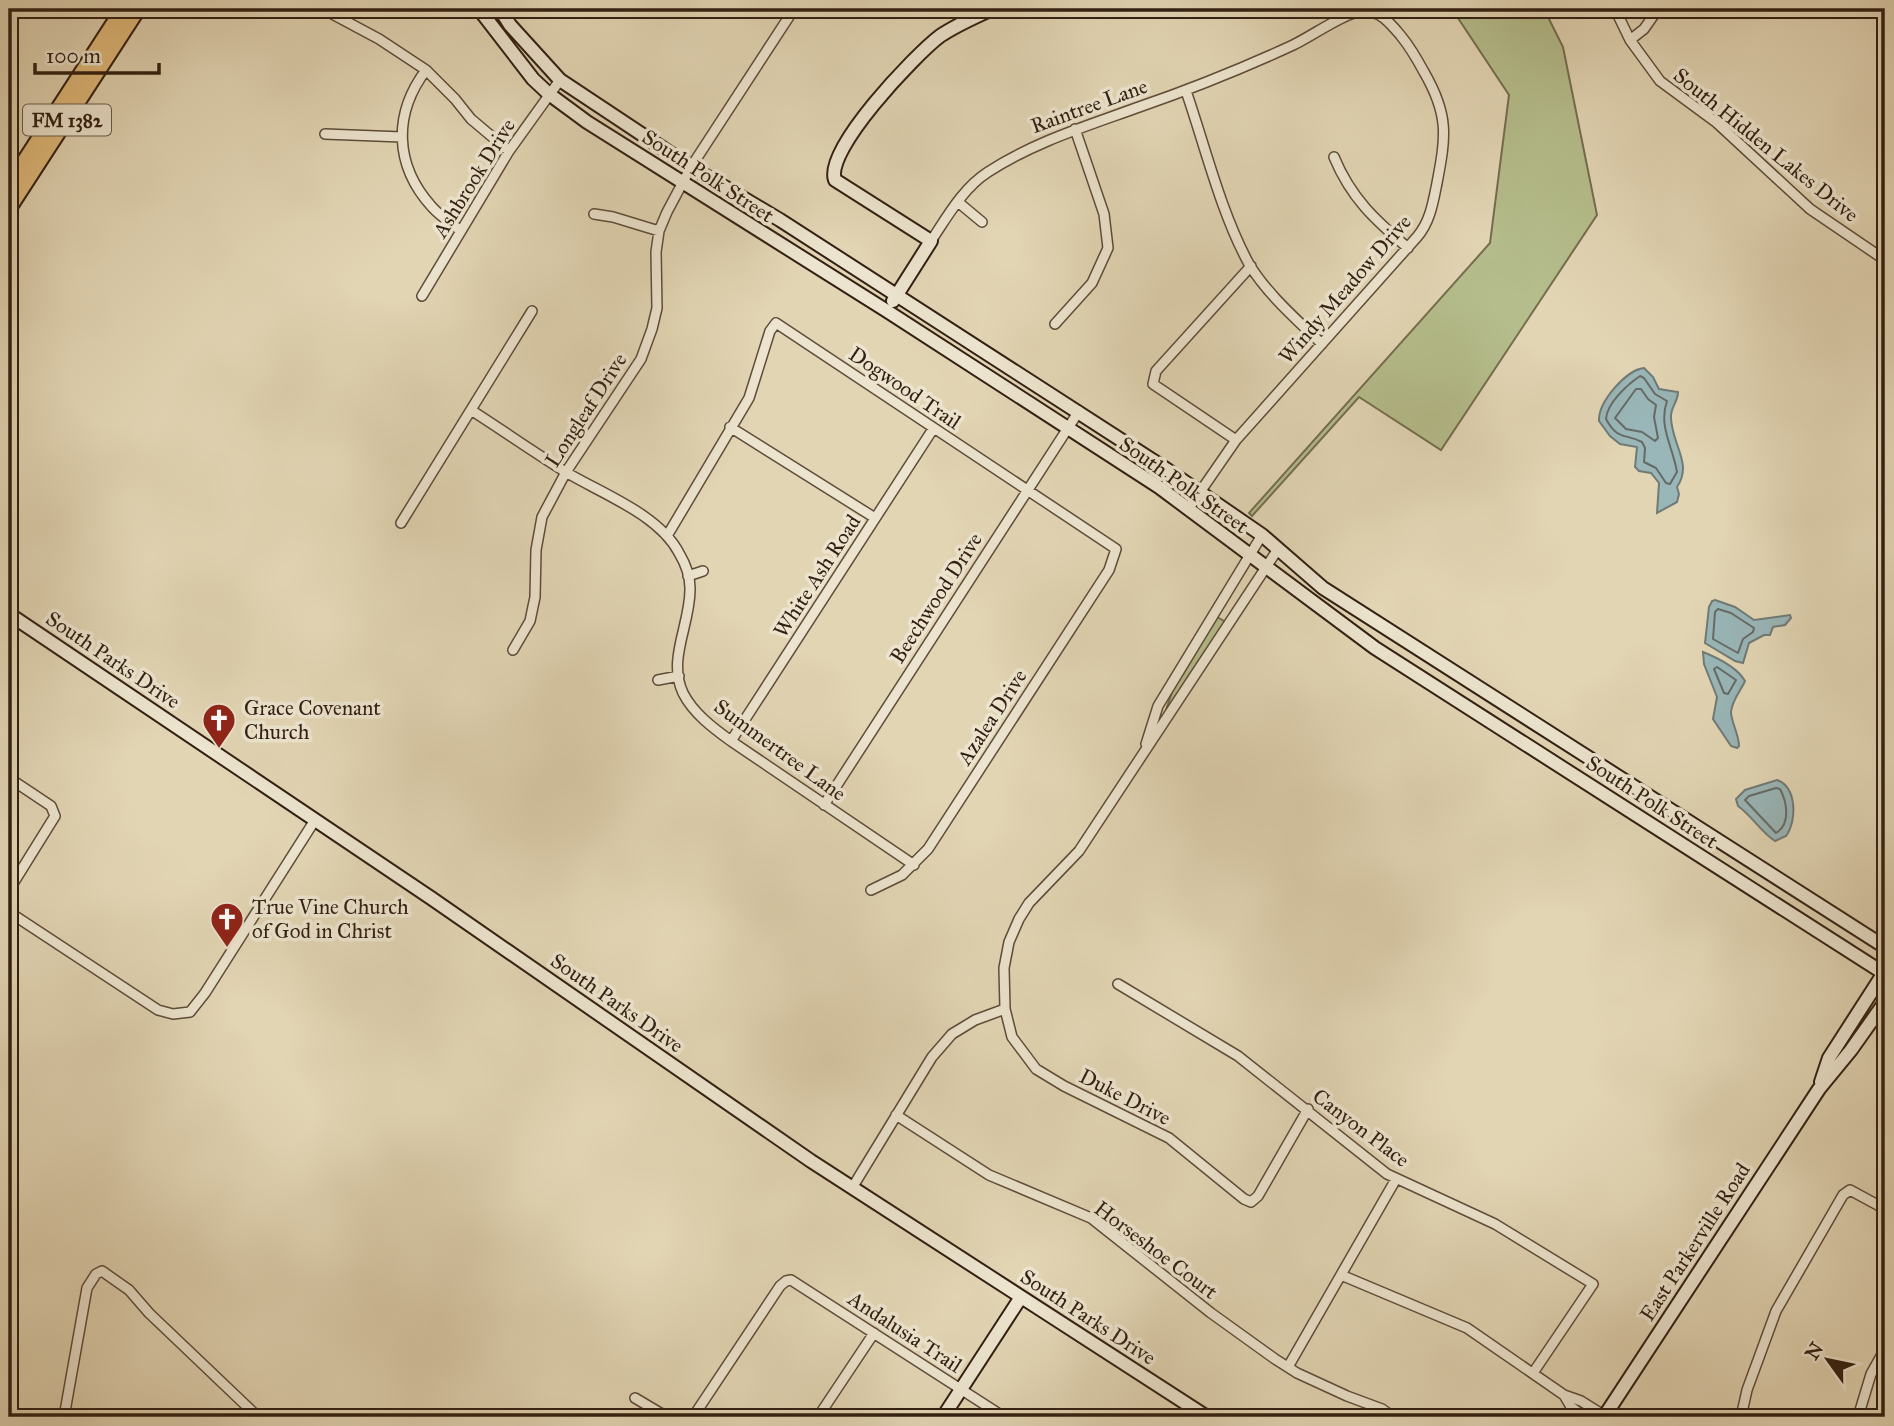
<svg xmlns="http://www.w3.org/2000/svg" width="1894" height="1426" font-family="'IM FELL Great Primer',serif">
  <style>
    .green { fill: #b5bd8c; stroke: #746e4f; stroke-width: 2 }
    .water { fill: #99b6b8; stroke: #707a76; stroke-width: 2 }
    .lines { fill: none; stroke-linecap: round; stroke-linejoin: round }
    .shore { stroke: #666a65; stroke-width: 2 }
    .street-casing { stroke: #5e4c3a; stroke-width: 12 }
    .secondary-casing { stroke: #321f12; stroke-width: 16 }
    .primary-casing { stroke: #321f12; stroke-width: 18 }
    .street { stroke: #ece4ce; stroke-width: 9 }
    .secondary { stroke: #ece4ce; stroke-width: 12 }
    .primary { stroke: #e1ba7a; stroke-width: 14 }
    .labels { text-anchor: middle; dominant-baseline: central; stroke-width: 7; stroke-linejoin: round; paint-order: stroke }
    .shield { fill: #ece4ce; stroke: #6a5a4a; stroke-width: 2 }
    .shield-label { font-size: 19px; font-weight: bold; fill: #321f12 }
    .street-label { font-size: 21px; fill: #321f12; stroke: #ece4ce }
    .poi-label { font-size: 21px; fill: #321f12; stroke: #ece4ce; text-anchor: start }
  </style>
  <rect width="100%" height="100%" fill="#e2d5b4"/>
  <filter id="stains"><feTurbulence type="fractalNoise" baseFrequency=".00286" numOctaves="4"/><feColorMatrix values="0 0 0 0 .2 0 0 0 0 .09 0 0 0 0 .02 0 0 0 .5 -.17"/></filter>
  <radialGradient id="worn" r=".72"><stop offset=".6" stop-color="#630" stop-opacity="0"/><stop offset="1" stop-color="#630" stop-opacity=".3"/></radialGradient>
  <!-- green -->
  <path class="green" d="M1452 9H1544L1563 47 1597 215 1441 450 1359 397 1252 516 1249 513 1490 243 1509 95Z
    M1217 617 1226 622 1165 713 1175 683Z"/>
  <!-- water -->
  <path class="water" d="M1644 368 1653 377 1659 389 1678 392C1678 402 1670 408 1671 418 1672 445 1693 464 1677 487L1679 494 1677 502 1657 513 1659 483 1651 473 1639 471 1635 467 1637 447 1620 444 1610 436 1599 421C1598 402 1626 370 1644 368Z
    M1715 600 1735 607 1754 620 1790 615 1791 618 1785 625 1773 627 1770 635H1764L1749 643 1743 663 1735 661 1705 643 1709 607 1712 601Z
    M1703 652C1718 658 1737 667 1745 681 1740 692 1732 700 1731 712 1731 722 1739 734 1739 746L1737 748 1731 746 1713 719 1717 697 1704 664Z
    M1777 780C1797 787 1797 821 1786 836L1775 841C1761 832 1752 816 1738 806L1736 799 1745 790Z"/>
  <g class="lines">
    <!-- shore -->
    <path class="shore" d="M1640 376 1644 378 1655 394 1667 401C1658 426 1673 447 1677 472L1670 484 1666 483 1656 468 1644 462 1645 448 1642 442C1625 433 1618 441 1606 419 1607 403 1627 385 1640 376Z
      M1636 389H1641L1648 399 1656 405 1654 417 1658 438 1655 441 1642 432 1626 429 1615 418Z
      M1718 609 1731 613 1754 628 1753 632 1743 639 1738 653 1713 639 1715 612Z
      M1717 667 1736 680 1728 694 1724 693 1714 669Z
      M1776 788 1780 789C1787 802 1791 824 1776 833L1745 800 1749 796Z"/>
    <defs>
      <path id="street" d="M323 9 379 39 426 70 455 99 471 119 509 151
        M963 9 969 20
        M1615 9 1630 40 1660 81 1717 123 1810 209 1885 260
        M1630 40 1644 29 1658 9
        M426 70C393 114 394 165 432 207 440 216 451 223 461 231
        M1186 91C1205 146 1221 213 1249 264 1267 294 1297 320 1322 344
        M325 134 402 137
        M1334 157C1351 198 1375 220 1408 248
        M958 202 982 222
        M594 214 613 217 659 231
        M931 241C947 217 963 188 988 172 1034 142 1087 126 1139 107 1191 89 1241 69 1291 46 1309 38 1345 12 1363 11 1380 10 1391 24 1401 36 1410 47 1417 59 1424 72 1449 115 1446 136 1437 183 1433 203 1430 222 1417 237L1236 440 1189 508
        M422 296 509 151 560 80
        M1055 324 1092 283 1108 248 1104 214 1075 129
        M471 410C502 430 532 451 564 471 600 493 659 514 679 553 685 563 690 577 690 588 691 623 667 659 683 693 693 713 713 728 731 741L914 865
        M730 427 875 518
        M1236 440 1153 384 1156 371 1251 266
        M401 523 532 311
        M667 536 749 398 770 331 776 323 1116 549 1109 570 928 849 902 875 871 890
        M1278 549 1079 851 1029 903 1019 919 1009 942 1004 968 1005 1009 1012 1037 1036 1069 1064 1086 1169 1138 1244 1199 1251 1202 1258 1196 1308 1109
        M688 576 703 571
        M513 650 530 621 535 597 536 550 542 517 566 472 641 359 652 329 657 308 656 252 659 231 667 212 691 167 794 9
        M658 680 679 676
        M731 741 933 429
        M1146 744 1158 706 1262 535
        M9 778 51 806 55 816 9 890
        M824 805 1079 411
        M9 912 158 1010 173 1014 190 1012 205 993 315 820
        M1118 984 1238 1056 1387 1174 1495 1224 1593 1284 1533 1373
        M896 1115 989 1175 1091 1218 1211 1313 1275 1359 1297 1373 1347 1396 1382 1409 1393 1417
        M852 1188 932 1057 952 1034 975 1020 1005 1009
        M1341 1275 1467 1328 1564 1395 1581 1401 1605 1416
        M1288 1367 1396 1179
        M1564 1395 1571 1407 1585 1417
        M635 1398 667 1417
        M64 1417 87 1288 96 1274 102 1271 129 1290 149 1313 258 1417
        M693 1417 780 1286 786 1281 791 1280 1004 1417
        M818 1417 874 1333
        M1741 1417 1747 1390 1776 1311 1843 1195 1850 1190 1885 1209
        M1858 1417 1871 1374 1885 1349"/>
      <path id="secondary" d="M479 9 533 79 549 94 587 122 887 311 1159 487 1375 648 1885 974
        M500 9 510 25 560 80 691 167 780 220 1166 469 1262 535 1323 588 1885 947
        M893 301 931 241 835 180C824 150 915 55 940 36 956 25 975 17 992 9
        M9 614 431 898 811 1161 1207 1417
        M1821 1082 1829 1058 1885 971
        M943 1417 1021 1297
        M1604 1417 1819 1089 1851 1050 1885 1002"/>
      <path id="primary" d="M9 185 123 9
        M9 208 138 9"/>
    </defs>
    <!-- street casing -->
    <use href="#street" class="street-casing"/>
    <!-- secondary casing -->
    <use href="#secondary" class="secondary-casing"/>
    <!-- primary casing -->
    <use href="#primary" class="primary-casing"/>
    <!-- street -->
    <use href="#street" class="street"/>
    <!-- secondary -->
    <use href="#secondary" class="secondary"/>
    <!-- primary -->
    <use href="#primary" class="primary"/>
  </g>
  <!-- icons -->
  <defs>
    <symbol id="church-pin" viewBox="-11 -11 22 30"><path d="M0 17L-7.5 6A9.5 9.5 0 1 1 7.5 6Z" fill="#8f2418" stroke="#ece4ce"/><path d="M-1.2-6h2.4v3.5h3.3v2.4h-3.3V6h-2.4V-.1h-3.3v-2.4h3.3Z" fill="#fff"/></symbol>
  </defs>
  <g fill-rule="evenodd">
    <use href="#church-pin" x="200" y="701" width="38" height="52"/>
    <use href="#church-pin" x="208" y="900" width="38" height="52"/>
  </g>
  <g class="labels">
    <!-- shield labels -->
    <rect class="shield" x="23" y="104.5" width="88" height="31" rx="5"/>
    <g class="shield-label">
      <text x="67" y="120">FM 1382</text>
    </g>
    <!-- street labels -->
    <g class="street-label">
      <text transform="translate(1089 106) rotate(-20)">Raintree Lane</text>
      <text transform="translate(1766 145) rotate(39)">South Hidden Lakes Drive</text>
      <text transform="translate(708 176) rotate(33)">South Polk Street</text>
      <text transform="translate(474 178) rotate(-58)">Ashbrook Drive</text>
      <text transform="translate(1345 289) rotate(-49)">Windy Meadow Drive</text>
      <text transform="translate(905 388) rotate(34)">Dogwood Trail</text>
      <text transform="translate(586 410) rotate(-57)">Longleaf Drive</text>
      <text transform="translate(1184 485) rotate(35)">South Polk Street</text>
      <text transform="translate(817 576) rotate(-57)">White Ash Road</text>
      <text transform="translate(936 598) rotate(-57)">Beechwood Drive</text>
      <text transform="translate(113 660) rotate(34)">South Parks Drive</text>
      <text transform="translate(992 717) rotate(-57)">Azalea Drive</text>
      <text transform="translate(780 750) rotate(36)">Summertree Lane</text>
      <text transform="translate(1652 802) rotate(33)">South Polk Street</text>
      <text transform="translate(617 1003) rotate(35)">South Parks Drive</text>
      <text transform="translate(1125 1097) rotate(27)">Duke Drive</text>
      <text transform="translate(1361 1128) rotate(37)">Canyon Place</text>
      <text transform="translate(1695 1242) rotate(-57)">East Parkerville Road</text>
      <text transform="translate(1156 1250) rotate(37)">Horseshoe Court</text>
      <text transform="translate(1088 1317) rotate(33)">South Parks Drive</text>
      <text transform="translate(905 1332) rotate(33)">Andalusia Trail</text>
    </g>
    <!-- poi labels -->
    <g class="poi-label">
      <text x="244" y="708">Grace Covenant<tspan x="244" dy="24">Church</tspan></text>
      <text x="252" y="907">True Vine Church<tspan x="252" dy="24">of God in Christ</tspan></text>
    </g>
  </g>
  <!-- margin -->
  <rect width="1894" height="1426" fill="none" stroke="#e2d5b4" stroke-width="35"/>
  <rect x="10" y="10" width="1873" height="1405" fill="none" stroke="#321f12" stroke-width="3.5"/>
  <rect x="18" y="18" width="1859" height="1391" fill="none" stroke="#321f12" stroke-width="2"/>
  <!-- north arrow -->
  <g transform="translate(1828 1360) rotate(303)" stroke="#ece4ce" stroke-width="5" paint-order="stroke">
  <path d="M0-5L12 26L0 18L-12 26Z" fill="#321f12"/>
  <text y="-10" font-size="19" font-weight="bold" text-anchor="middle" fill="#321f12">N</text>
  </g>
  <!-- scale -->
  <path d="M35 63v10h124v-10" fill="none" stroke="#321f12" stroke-width="3.5"/>
  <text x="46" y="63" font-size="21" fill="#321f12" stroke="#ece4ce" stroke-width="5" paint-order="stroke">100 m</text>
  <rect width="100%" height="100%" filter="url(#stains)"/>
  <rect width="100%" height="100%" fill="url(#worn)"/>
</svg>
